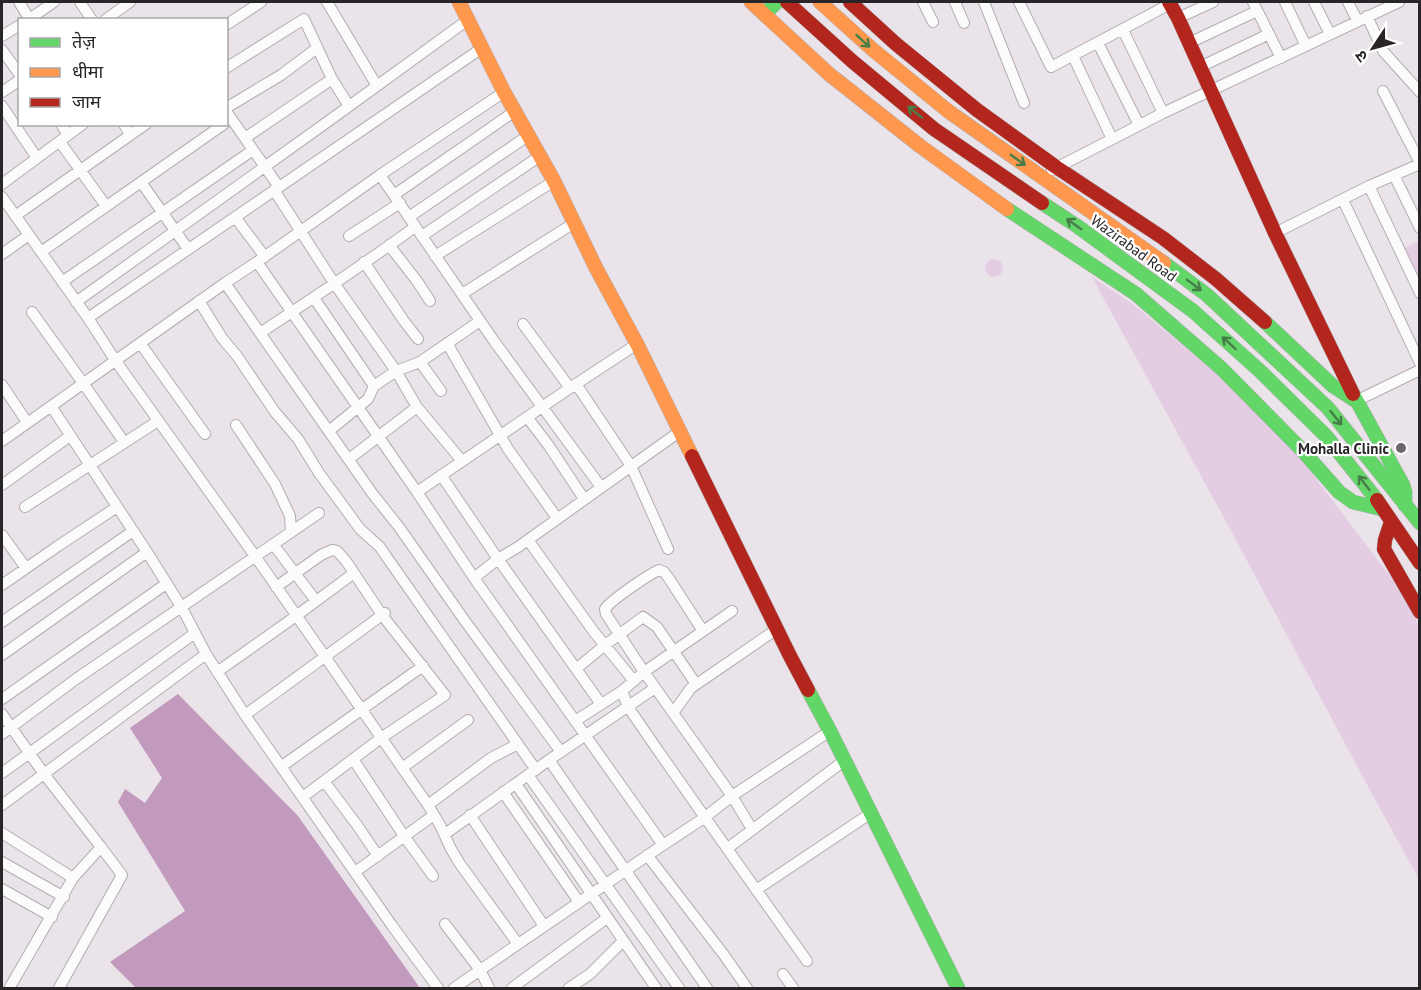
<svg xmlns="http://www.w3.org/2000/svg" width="1421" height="990" font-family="'PT Sans','Noto Sans Devanagari',sans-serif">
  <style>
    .green { fill: #e4cce2 }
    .water { fill: #c19abe }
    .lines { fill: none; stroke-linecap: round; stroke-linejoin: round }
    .street-casing { stroke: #b2adb1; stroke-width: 12 }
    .fast-casing { stroke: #b2adb1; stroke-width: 15 }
    .slow-casing { stroke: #b2adb1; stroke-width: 15 }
    .jam-casing { stroke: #b2adb1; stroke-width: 15 }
    .street { stroke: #fcfbfc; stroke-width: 10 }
    .fast { stroke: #63d668; stroke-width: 14 }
    .slow { stroke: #ff974d; stroke-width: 14 }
    .jam { stroke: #b3261e; stroke-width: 14 }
    .oneway { stroke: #467d48 }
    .poi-dot { fill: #6c676c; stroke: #fff; stroke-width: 2 }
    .labels { text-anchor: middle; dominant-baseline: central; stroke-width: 4.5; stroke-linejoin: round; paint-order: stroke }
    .street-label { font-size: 15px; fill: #282428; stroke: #fff }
    .poi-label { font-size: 15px; font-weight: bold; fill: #282428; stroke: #fff; text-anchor: end }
  </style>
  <rect width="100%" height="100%" fill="#eae3e9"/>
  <!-- green -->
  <path class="green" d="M1419 241V287L1399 251Z
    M985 268a9 9 0 1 1 18 0a9 9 0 1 1-18 0Z
    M1092 277 1134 305 1226 382 1298 455 1405 596 1420 628 1419 879 1378 805 1229 527Z"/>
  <!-- water -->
  <path class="water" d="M178 694 298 816 420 988H136L110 962 185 911 118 802 125 789 145 803 162 778 130 728Z"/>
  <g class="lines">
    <defs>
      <path id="street" d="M19 2 30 20
        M80 2 92 20
        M327 2 377 86
        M923 2 933 22
        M955 2 964 23
        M984 2 1024 103
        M1019 2 1051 67 1170 4
        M1253 2 1281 58
        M1285 2 1306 46
        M1314 2 1330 34
        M1348 2 1357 20
        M1367 16 1383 51 1420 92
        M1178 18 1213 2
        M28 20 54 2
        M105 20 130 2
        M226 25 261 2
        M1123 30 1163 113
        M2 36 20 25
        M1098 43 1139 125
        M1189 43 1257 11
        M2 50 20 75
        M1073 56 1112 139
        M1200 67 1269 34
        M226 68 304 19 332 79 349 106
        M1383 91 1420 163
        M2 92 20 80
        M2 106 37 158
        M226 108 281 75 317 48
        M226 111 279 187
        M61 124 68 135
        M124 124 130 135
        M245 138 332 79
        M60 142 106 206
        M1052 170 1163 113 1399 2
        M380 175 494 341 601 487
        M1394 175 1420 228
        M141 182 188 249
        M2 184 83 124
        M1369 186 1420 293
        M274 190 334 283 396 371 417 407 462 461
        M394 195 515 111
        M2 197 88 318 115 360 255 556 428 805 440 825 451 849 460 864 518 944
        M1343 200 1420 363
        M15 216 146 124
        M235 217 265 257
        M409 217 529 135
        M1275 233 1369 186 1420 164
        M349 236 400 203
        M422 236 540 156
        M389 245 417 281 430 301
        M41 252 224 124
        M2 254 29 235
        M435 256 554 181
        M257 262 417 492 474 578 663 845
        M364 262 404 321 418 339
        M62 282 253 150
        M225 283 372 493 399 527 465 621 561 752
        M462 294 574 223
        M314 298 374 386
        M199 301 222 338 237 356 275 412 298 439 319 473 360 529 380 547 386 556 536 770
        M76 302 330 120 469 19
        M32 312 83 383 124 442
        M88 318 482 48
        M523 324 570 388
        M260 333C312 299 364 264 415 227
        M140 343 205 434
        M447 343 508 449 557 518
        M420 362 441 391
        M576 384 631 466 668 549
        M2 385 27 422
        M1356 401 1420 370
        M51 406 147 552 182 608 206 654 245 715 393 927 438 988
        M527 417 549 446 584 499
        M236 425 275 484 290 516 291 532
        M329 431 368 399 374 386 396 371 420 362 480 321
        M2 441 225 283 257 262 380 175 504 92
        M349 459 417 407
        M441 475 498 559 601 704
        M2 485 70 436
        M417 492 570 388 637 344
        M25 507 158 421
        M2 535 26 568
        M528 540 594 632 634 681
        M273 544 316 601
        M474 578 498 559 518 547 679 432
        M2 585 58 546 117 507
        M276 587 321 555 332 550 337 551 346 561 382 615 445 695 381 738 303 797
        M2 622 133 531
        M703 631 668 577 664 572 659 570C648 575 611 600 605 609L606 614 644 672 732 796 752 829
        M2 655 147 552
        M576 669 605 645 643 617 657 627 696 684
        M217 672 296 616 350 576
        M622 691 628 707C687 793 747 877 807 961
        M2 699 166 584
        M673 713 691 688 777 629
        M2 714 44 774 101 847
        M245 715 385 613
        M575 721 622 691 644 672 732 611
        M2 734 76 679 319 513
        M353 759 404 836 433 876
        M549 760 707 988
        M282 766 423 666
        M402 768 468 720
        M2 773 195 633
        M528 775 679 988
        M324 781 357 825 378 856
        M516 784 656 988
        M503 792 579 902
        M2 805 206 654
        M428 805 491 758 518 744
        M470 815 544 926
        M2 833 73 878
        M445 834 549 760 655 688
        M728 848 845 760
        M647 855 724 955 747 988
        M2 862 64 897
        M355 872 434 815
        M2 889 52 917
        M756 890 871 813
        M445 924 480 970 489 988
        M783 974 793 988
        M10 987 73 878 101 847 122 875 59 988
        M454 988 657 849 704 818 732 796 830 731
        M512 988 607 918
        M569 988 590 974 623 941"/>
      <path id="fast" d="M764 14 777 2
        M1042 203 1077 226 1193 311 1260 371 1326 436 1377 500
        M1007 209 1136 294 1222 369 1302 450 1339 492 1353 502 1382 509
        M1164 263 1207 295 1328 408 1420 523
        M1265 322 1333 386 1356 401
        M1353 394 1403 485 1405 492V505
        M808 690 830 731 958 988"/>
      <path id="slow" d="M459 2 504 92 554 181 596 268 637 344 692 456
        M751 2 829 74 920 146 1007 209
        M820 2 872 49 948 111 1164 263"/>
      <path id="jam" d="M787 2 852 61 934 129 1042 203
        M850 2 896 44 977 110 1056 167 1163 238 1216 279 1265 322
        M1169 2 1178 18 1275 233 1353 394
        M692 456 790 656 808 690
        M1377 500 1420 563
        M1391 522 1385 540 1384 549 1420 612"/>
    </defs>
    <!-- street casing -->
    <use href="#street" class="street-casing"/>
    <!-- fast casing -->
    <use href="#fast" class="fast-casing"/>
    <!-- slow casing -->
    <use href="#slow" class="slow-casing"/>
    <!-- jam casing -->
    <use href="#jam" class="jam-casing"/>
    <!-- street -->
    <use href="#street" class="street"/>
    <!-- fast -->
    <use href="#fast" class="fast"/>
    <!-- slow -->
    <use href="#slow" class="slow"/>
    <!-- jam -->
    <use href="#jam" class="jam"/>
  </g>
  <!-- one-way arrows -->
  <defs><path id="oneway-shaft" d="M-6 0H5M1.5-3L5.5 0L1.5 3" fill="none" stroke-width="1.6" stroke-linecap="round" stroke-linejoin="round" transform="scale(1.5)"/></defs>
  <g class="oneway">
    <use href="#oneway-shaft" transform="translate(863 41) rotate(42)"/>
    <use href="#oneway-shaft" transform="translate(915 112) rotate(-141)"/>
    <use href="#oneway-shaft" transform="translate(1018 160) rotate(36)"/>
    <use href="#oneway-shaft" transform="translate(1074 224) rotate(-145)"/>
    <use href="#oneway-shaft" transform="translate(1194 285) rotate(37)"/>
    <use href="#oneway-shaft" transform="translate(1229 343) rotate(-138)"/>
    <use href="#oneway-shaft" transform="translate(1336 418) rotate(51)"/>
    <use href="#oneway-shaft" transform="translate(1364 483) rotate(-128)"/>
  </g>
  <!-- markers -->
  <circle class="poi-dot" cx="1401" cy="448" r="6"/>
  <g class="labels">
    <!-- street labels -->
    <g class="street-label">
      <text transform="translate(1134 248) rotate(36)">Wazirabad Road</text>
    </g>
    <!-- poi labels -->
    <g class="poi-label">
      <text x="1389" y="448">Mohalla Clinic</text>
    </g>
  </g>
  <!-- border -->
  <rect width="1421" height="990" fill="none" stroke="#282428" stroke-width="6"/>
  <!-- legend -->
  <rect x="18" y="18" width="210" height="108" fill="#ffffff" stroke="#a9a7a9" stroke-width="1.5"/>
  <rect x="30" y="38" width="30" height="9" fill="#63d668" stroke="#a9a7a9" stroke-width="1.5"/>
  <text x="72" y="48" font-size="18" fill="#282428">तेज़</text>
  <rect x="30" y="68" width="30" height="9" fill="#ff974d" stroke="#a9a7a9" stroke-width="1.5"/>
  <text x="72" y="78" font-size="18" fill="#282428">धीमा</text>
  <rect x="30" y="98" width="30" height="9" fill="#b3261e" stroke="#a9a7a9" stroke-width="1.5"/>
  <text x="72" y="108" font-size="18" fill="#282428">जाम</text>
  <!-- north arrow -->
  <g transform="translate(1373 48) rotate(234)" stroke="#ffffff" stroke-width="4.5" paint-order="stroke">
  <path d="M0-4.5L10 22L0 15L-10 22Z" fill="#282428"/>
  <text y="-9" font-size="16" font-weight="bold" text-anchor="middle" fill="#282428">उ</text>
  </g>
</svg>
